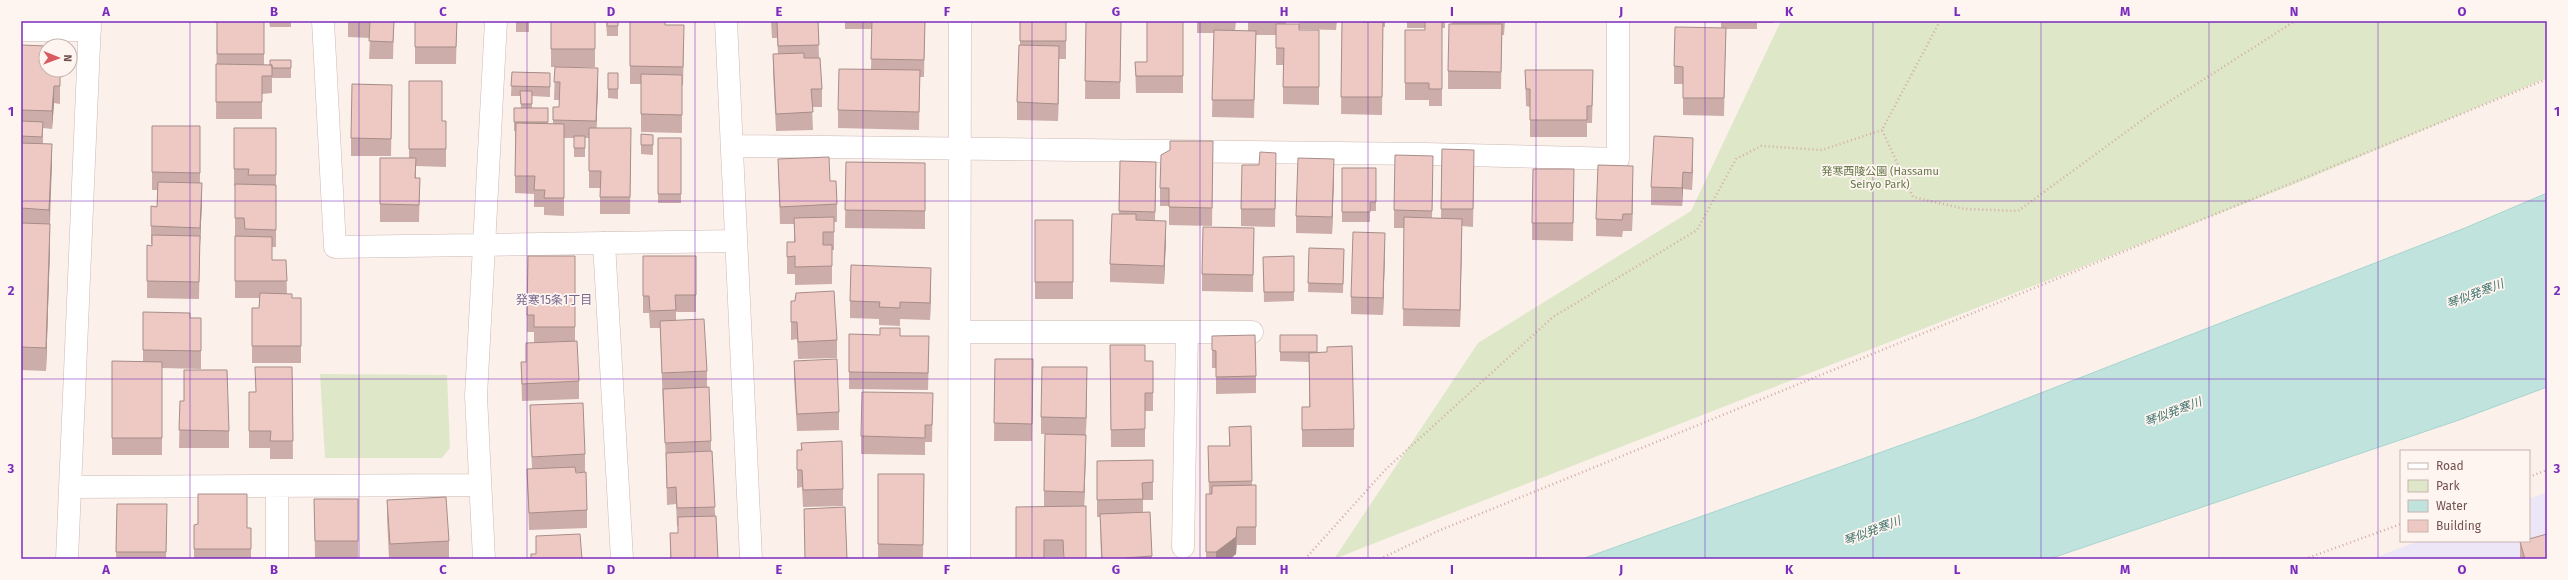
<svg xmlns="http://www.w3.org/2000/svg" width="2568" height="580" font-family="'Fira Sans','Noto Sans JP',sans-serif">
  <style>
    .education { fill: #ece6f7 }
    .green { fill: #dee8c9 }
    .water { fill: #c0e3de; stroke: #a7d4ce }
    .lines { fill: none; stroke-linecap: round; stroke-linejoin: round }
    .minor-casing { stroke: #ceb8b3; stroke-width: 23 }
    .path { stroke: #d3aca7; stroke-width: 2.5; stroke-dasharray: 1 3; stroke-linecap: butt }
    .minor { stroke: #fff; stroke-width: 22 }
    .wall { fill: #cdada9 }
    .shaded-wall { fill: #a78d89 }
    .building { fill: #eec9c4; stroke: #a78d89 }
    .grid { fill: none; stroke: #7b2cbf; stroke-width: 1; stroke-opacity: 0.55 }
    .labels { text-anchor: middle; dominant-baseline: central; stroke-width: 3.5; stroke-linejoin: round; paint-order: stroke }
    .park-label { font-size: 11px; fill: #647848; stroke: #fef5f0 }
    .water-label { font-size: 12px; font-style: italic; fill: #447771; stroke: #fef5f0 }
    .neighbourhood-label { font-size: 12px; fill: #77678f; stroke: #fef5f0 }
    .neatline { fill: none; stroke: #7b2cbf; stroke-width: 1.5 }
    .grid-label { font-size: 13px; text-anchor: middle; font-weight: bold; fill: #7b2cbf }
  </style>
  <rect width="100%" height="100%" fill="#fbf0ea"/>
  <!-- education -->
  <path class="education" d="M2547 492V559H2371L2419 541H2529V499Z"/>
  <!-- green -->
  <path class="green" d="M1781 21H2547V78L2307 179 1334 559 1478 343 1691 211Z
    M320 374 447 375 450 448 442 458H325Z"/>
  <!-- water -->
  <path class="water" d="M2547 193V387L2459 420 2049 559H1582L1974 419 2465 228Z"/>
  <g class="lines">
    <defs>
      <path id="minor" d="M323 21 335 247 736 241
        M726 21 751 559
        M21 30H90
        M732 146 1425 154 1618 159V21
        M604 243 622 559
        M960 332H1252
        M277 486V559
        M70 487 479 485
        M1183 547 1187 332
        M67 559 90 21
        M484 559 476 396 496 21
        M959 559 960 21"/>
    </defs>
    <!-- minor casing -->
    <use href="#minor" class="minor-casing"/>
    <!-- path -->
    <path class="path" d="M1940 21 1882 130 1913 197 1965 209 2018 211 2156 110 2295 21
      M2529 477 2547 470
      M1305 559 1386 469 1553 317 1697 230 1736 159 1761 146 1822 150 1882 130
      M1380 559 1438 531 2547 79
      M2305 559 2401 524"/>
    <!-- minor -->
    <use href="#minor" class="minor"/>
  </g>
  <!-- wall -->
  <path class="wall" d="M215 21H264V65H270L291 60V78H272V93L262 94V119H216L217 23H215Z
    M269 21H291V27H270Z
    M348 21H394L393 59H369L370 38 348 37Z
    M415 21H457L456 64H415Z
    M516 21H529V32H516Z
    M551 21H595V67H551Z
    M606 21H618V36H607Z
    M771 21H818L819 58 822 89V107H812L813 130 776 131 773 72V54H778L777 38H772Z
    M845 21H925L924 77H920L919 130 838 128V110L871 69 872 29H845Z
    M1020 21H1066V59H1059L1058 121 1017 120V102L1020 45Z
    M1139 21H1183V93H1136L1135 62H1147V21Z
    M1197 21H1236L1235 31H1248V21H1286V24H1299V21H1337L1336 30 1299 29V30H1319V105L1283 104V65H1276V35H1256L1254 118 1212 117 1214 33H1197Z
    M1342 21H1385V27H1383L1382 115 1341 114Z
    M1407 21H1445V28H1442V106H1429V100H1405V30H1425V28H1407Z
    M1452 21H1505L1504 35H1502L1501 89H1448V71Z
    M1721 21H1773V23H1757V29H1726L1724 116 1683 115V84H1674V66L1721 28Z
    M1086 22H1121L1120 99H1085Z
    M666 25 684 43 683 85H682V133L641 132V84H630V66Z
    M21 45 46 70H56L55 74H60V104L54 103 52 129 43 128V144L52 161 50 224V247L46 371 21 370Z
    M555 67 598 86 596 128 631 146 630 214H600V188H589V138H585V157H574V138H564V216L544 215V207H534V194L515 193V131H514V108H521L520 96H511L512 72 550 73V97L532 96V108H548V124H553V107H559V100H554Z
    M1525 70 1593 87 1592 123H1587V137H1530V107L1526 106Z
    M608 73H618V99L608 98Z
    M409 81 442 121H446V167L416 166V178H420L419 222H380V158H409Z
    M392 102 391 156H351V138Z
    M152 126 200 144V183L202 200 200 245 199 299 147 298V281L152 246V244H151V206L157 207V190H152Z
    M234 128 276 175V247H272V260H286L287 294 292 298 301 316V363H252V346L259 308 260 298H235V236H244H235V186H234Z
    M641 134 653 135V155L641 154Z
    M658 138H681V203H658Z
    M1442 149 1474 167 1473 227 1462 226 1460 327 1403 326 1404 228H1394V210L1433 173 1432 218H1441Z
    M1170 150 1213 159 1212 226 1169 225V206H1160V188Z
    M1693 155 1692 190 1683 189 1682 206 1651 205V187Z
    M778 159 830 181 837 204V222H834V250H832V284L795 285V274H787V242H794V224H780Z
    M1120 161 1156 180 1155 220 1166 238 1164 284 1110 282V264L1119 214Z
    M846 162 925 163V229L845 228Z
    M1342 168H1376V211H1370V222H1342Z
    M1276 170 1275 227 1241 226V209Z
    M1334 176 1332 234 1296 233V216Z
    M1633 183 1632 231H1623L1622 237 1596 236V219Z
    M1574 187 1573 241 1532 240V223Z
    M1035 220H1073V299H1035Z
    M1254 228 1253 292 1202 291V274Z
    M1309 248 1344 249 1343 293 1308 292Z
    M1385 250 1383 315 1351 314V297Z
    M575 256V341L579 381V399L522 401 521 362H526V343H534V332H527V315Z
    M643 256H696V312H676V320L707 371V387L711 441V451L718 559H670V533H678V526H677L676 504 667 505 666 460 663 407 660 328H650L649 313H643Z
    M1294 256V301L1264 302 1263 257Z
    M931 285 930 320 900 319V326L879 325V319L850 318V301Z
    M791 301H795L837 340V358L798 359 797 339 791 340Z
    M143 312 190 318H201V369L162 368V455H112V361L143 362Z
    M1280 335 1317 352 1354 429V447H1302V407H1309V362L1280 361Z
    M1212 336 1256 376V393L1216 394V368H1212Z
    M1110 345 1145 361H1153V411H1145V447H1111Z
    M929 354 928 390 849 389V372Z
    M995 359 1033 377 1032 441H994Z
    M794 361 839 412V430L797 431 794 378Z
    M292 367 293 459H270V448H249V392H255Z
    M1087 385 1084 506 1063 557H1044V491L1045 434H1041V417Z
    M933 393 932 442H925V455L861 454V436Z
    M180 401 229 431V448H179Z
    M530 405 585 454V472H576L587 510V528L529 530 527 469H532L530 423Z
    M1251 426 1252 486 1256 485V545H1237L1236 554 1230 559H1206V494H1209L1208 446H1229V427Z
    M801 443 843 489V506L803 507 802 487 797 488V450H801Z
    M1153 460V500H1143V512H1150L1152 559H1101L1100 517H1097V461Z
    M878 474H924L923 559H878Z
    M314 499H358V558H315Z
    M387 500 449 541V558L430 559H389L387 518Z
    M117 504 167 522 166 559H116Z
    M845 507 847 559H805L804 509Z
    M194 525 251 528V559H194Z
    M2520 542 2547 559H2520Z"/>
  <!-- shaded-wall -->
  <path class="shaded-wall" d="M1059 46V64L1058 121V104Z
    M598 68V86L596 139V121Z
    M54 86V103L52 129V111Z
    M1693 138V155L1692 190V173Z
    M52 144V161L49 227V210Z
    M1334 159V176L1332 234V217Z
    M1633 166V183L1632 231V214Z
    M1683 172V189L1682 206V188Z
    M202 183V200L200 245V228Z
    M1462 219V236L1460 327V310Z
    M1166 221V238L1164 284V266Z
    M50 224V247L46 371V348Z
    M1385 233V250L1383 315V298Z
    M931 268V285L930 320V303Z
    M1087 367V385L1086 435V418Z
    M1086 435V452L1084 509V492Z
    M1237 527 1236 554 1230 559H1216V552Z"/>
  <!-- building -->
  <path class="building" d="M217 21H264V54H217Z
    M370 21H394L393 42 369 41Z
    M415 21H457L456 47H415Z
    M516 21H529V22H516Z
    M551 21H595V49H551Z
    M607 21H618V26H607Z
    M630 21H665V25H684L683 67 630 66Z
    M777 21H818L819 45 778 46Z
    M872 21H925L924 60 871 59Z
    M1020 21H1066V41H1020Z
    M1147 21H1183V76H1136L1135 62H1147Z
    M1342 21H1363V22H1383L1382 97H1341Z
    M1425 21H1442V89H1429V83H1405V30H1425Z
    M1086 22H1121L1120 82 1085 81Z
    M1276 24H1299V30H1319V87H1283L1284 48H1276Z
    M1449 24H1502L1501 72 1448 71Z
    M1675 27 1726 28 1724 98H1683V67L1674 66Z
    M1214 30 1256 31 1254 100H1212Z
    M21 45 46 46V70H55L54 74H60V86H54L52 111 21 110Z
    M1019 45 1059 46 1058 104 1017 102Z
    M804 53V58H820L822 89H811L813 112 776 114 773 54Z
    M270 60H291V68H272V65H270Z
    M216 64 272 65V76H262V102H216Z
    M555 67 598 68 596 121 553 120V107H559L560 82H554Z
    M839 69 920 70 919 112 838 110Z
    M1525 70H1593L1592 106H1587V120H1530V89H1526Z
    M512 72 550 73V87L511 86Z
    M608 73H618V89H608Z
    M641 74 682 75V115L641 114Z
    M409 81H442V121H446V149H409Z
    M352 84 392 85 391 139 351 138Z
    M520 91H532V104H521Z
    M514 108H548V122H514Z
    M21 121 43 122 42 137 21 136Z
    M516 123 564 124V198H544L545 190H534L535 176H515Z
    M152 126H200V173L152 172Z
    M234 128H276V175H248L249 169H234Z
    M589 128H631L630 197H600L601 171H589Z
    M641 134 653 135V145H641Z
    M574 136H585V148H574Z
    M1654 136 1693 138 1692 173 1683 172 1682 188 1651 187Z
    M658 138H681V194H658Z
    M1170 141H1213L1212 208 1169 207V188H1160L1161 155 1170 150Z
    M21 143 52 144 49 210 21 208Z
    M1442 149 1474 150 1473 209H1441Z
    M1260 152 1276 153 1275 209H1241L1242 165H1259Z
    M1395 155 1433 156 1432 211 1394 210Z
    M829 157 830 181H836L837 204 780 207 778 159Z
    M380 158H416L415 178H420L419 205 380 204Z
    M1298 158 1334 159 1332 217 1296 216Z
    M1120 161 1156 162 1155 212 1119 211Z
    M846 162 925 163V211L845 210Z
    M1598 165 1633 166 1632 214H1623L1622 220 1596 219Z
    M1342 168H1376V202H1370V212H1342Z
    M1533 169H1574L1573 223H1532Z
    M158 182 202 183 200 228 151 226V206L157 207Z
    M235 184 276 185V230L245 229 244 218H235Z
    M1112 214H1136V220L1166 221 1164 266 1110 264Z
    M834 217V232H823V245H832V266L795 267V256L787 257V242H795L794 218Z
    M1404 217 1462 219 1460 310 1403 309Z
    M1035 220H1073V282H1035Z
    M21 223 50 224 46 348 21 347Z
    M1203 227 1254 228 1253 275 1202 274Z
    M1353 232 1385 233 1383 298 1351 297Z
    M152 235 200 236 199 282 147 281V245L152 246Z
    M235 236 272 237V260H286L287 281H235Z
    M1309 248 1344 249 1343 284 1308 283Z
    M528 256H575V327H534V315H527Z
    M643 256H696V295H675L676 310 650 311 649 296H643Z
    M1294 256V292H1264L1263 257Z
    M851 265 931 268 930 303 900 302V308L879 307 880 302 850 301Z
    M834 291 837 340 798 342 797 322H791V301H795L796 293Z
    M260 293 292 294V298H301V346H252V308H259Z
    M143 312 190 313V318H201V351L143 350Z
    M704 319 707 371 662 373 660 321Z
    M880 328H900V336H929L928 373 849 372V334L880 335Z
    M1255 335 1256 376 1216 377V351L1212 350V336Z
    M1280 335H1317V352H1280Z
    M577 341 579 381 522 384 521 362H526V343Z
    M1110 345H1145V361H1153V393H1145V429L1111 430Z
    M1352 346 1354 429 1302 430V407H1310L1309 353 1327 352V347Z
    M837 359 839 412 797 414 794 361Z
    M995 359H1033L1032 424 994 423Z
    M112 361 162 362V438H112Z
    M255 367H292L293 441H270L271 431H249V392H256Z
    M1042 367H1087L1086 418 1041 417Z
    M184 370H227L229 431 179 430 180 401H184Z
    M709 387 711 441 665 443 663 389Z
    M862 392 933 393 932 425H925V438L861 436Z
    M583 403 585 454 532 457 530 405Z
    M1251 426 1252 481 1209 482 1208 446H1230L1229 427Z
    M1045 434 1086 435 1084 492 1044 491Z
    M842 441 843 489 803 490 802 470H797V450H802L801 443Z
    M712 451 715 507 677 508 676 487 667 488 666 453Z
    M1153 460V482L1142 483 1143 499 1097 500V461Z
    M575 467 576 473 586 472 587 510 529 513 527 469Z
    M878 474H924L923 545 878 544Z
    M1256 485V527H1237L1236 537 1216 552H1206V494H1212V486Z
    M198 494H247V528H251V549H194V525L198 524Z
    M446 497 449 541 390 544 387 500Z
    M314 499H358V541H315Z
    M117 504H167L166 552H116Z
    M1086 506V559H1064L1063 540H1044V559H1016V507Z
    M845 507 847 559H805L804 509Z
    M1150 512 1152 556 1125 558V559H1102L1100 514Z
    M716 516 718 559H671L670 533H678V517Z
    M580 534 582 559H531V554H536V536Z
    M2547 534V559H2525L2520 542 2524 541H2529V539Z
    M203 558H251V559H203Z"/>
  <!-- grid -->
  <path class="grid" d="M190 21V559M359 21V559M527 21V559M695 21V559M863 21V559M1032 21V559M1200 21V559M1368 21V559M1536 21V559M1705 21V559M1873 21V559M2041 21V559M2209 21V559M2378 21V559M21 201H2547M21 379H2547"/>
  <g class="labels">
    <!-- park labels -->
    <g class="park-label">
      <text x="1880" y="171">発寒西陵公園 (Hassamu<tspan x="1880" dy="13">Seiryo Park)</tspan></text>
    </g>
    <!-- water labels -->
    <g class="water-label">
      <text transform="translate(2475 294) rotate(-21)">琴似発寒川</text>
      <text transform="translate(2173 412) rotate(-21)">琴似発寒川</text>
      <text transform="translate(1872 531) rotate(-21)">琴似発寒川</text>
    </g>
    <!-- neighbourhood labels -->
    <g class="neighbourhood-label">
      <text x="554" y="300">発寒15条1丁目</text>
    </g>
  </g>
  <!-- border -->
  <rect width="2568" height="580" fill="none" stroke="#fef5f0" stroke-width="44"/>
  <!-- legend -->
  <rect x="2400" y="450" width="130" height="92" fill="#fef5f0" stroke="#c7b4b0"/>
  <rect x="2408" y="463" width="20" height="6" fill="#ffffff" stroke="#c7b4b0"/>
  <text x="2436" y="470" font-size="12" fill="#74524f">Road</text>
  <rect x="2408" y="480" width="20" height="12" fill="#dee8c9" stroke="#c7b4b0"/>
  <text x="2436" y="490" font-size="12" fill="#74524f">Park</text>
  <rect x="2408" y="500" width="20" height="12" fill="#c0e3de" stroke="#c7b4b0"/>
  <text x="2436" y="510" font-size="12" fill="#74524f">Water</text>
  <rect x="2408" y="520" width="20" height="12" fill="#eec9c4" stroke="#c7b4b0"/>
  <text x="2436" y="530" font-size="12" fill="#74524f">Building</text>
  <!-- north arrow -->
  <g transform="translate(58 58) rotate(91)"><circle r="19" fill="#fef5f0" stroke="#c7b4b0"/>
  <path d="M0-3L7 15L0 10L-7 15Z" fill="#d95a61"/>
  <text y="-6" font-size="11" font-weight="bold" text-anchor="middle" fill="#74524f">N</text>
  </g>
  <rect x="22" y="22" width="2524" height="536" class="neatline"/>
  <g class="grid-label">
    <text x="106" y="16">A</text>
    <text x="274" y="16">B</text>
    <text x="443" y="16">C</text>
    <text x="611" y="16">D</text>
    <text x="779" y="16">E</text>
    <text x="947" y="16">F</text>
    <text x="1116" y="16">G</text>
    <text x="1284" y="16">H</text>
    <text x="1452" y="16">I</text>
    <text x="1621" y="16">J</text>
    <text x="1789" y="16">K</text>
    <text x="1957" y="16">L</text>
    <text x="2125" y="16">M</text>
    <text x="2294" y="16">N</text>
    <text x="2462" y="16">O</text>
    <text x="11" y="116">1</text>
    <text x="2557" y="116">1</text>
    <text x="11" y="295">2</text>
    <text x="2557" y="295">2</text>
    <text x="11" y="473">3</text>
    <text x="2557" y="473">3</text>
    <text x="106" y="574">A</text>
    <text x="274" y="574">B</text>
    <text x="443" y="574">C</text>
    <text x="611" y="574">D</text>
    <text x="779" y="574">E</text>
    <text x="947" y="574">F</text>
    <text x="1116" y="574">G</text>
    <text x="1284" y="574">H</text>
    <text x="1452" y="574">I</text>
    <text x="1621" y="574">J</text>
    <text x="1789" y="574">K</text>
    <text x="1957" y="574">L</text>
    <text x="2125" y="574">M</text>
    <text x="2294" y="574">N</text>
    <text x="2462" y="574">O</text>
  </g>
</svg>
